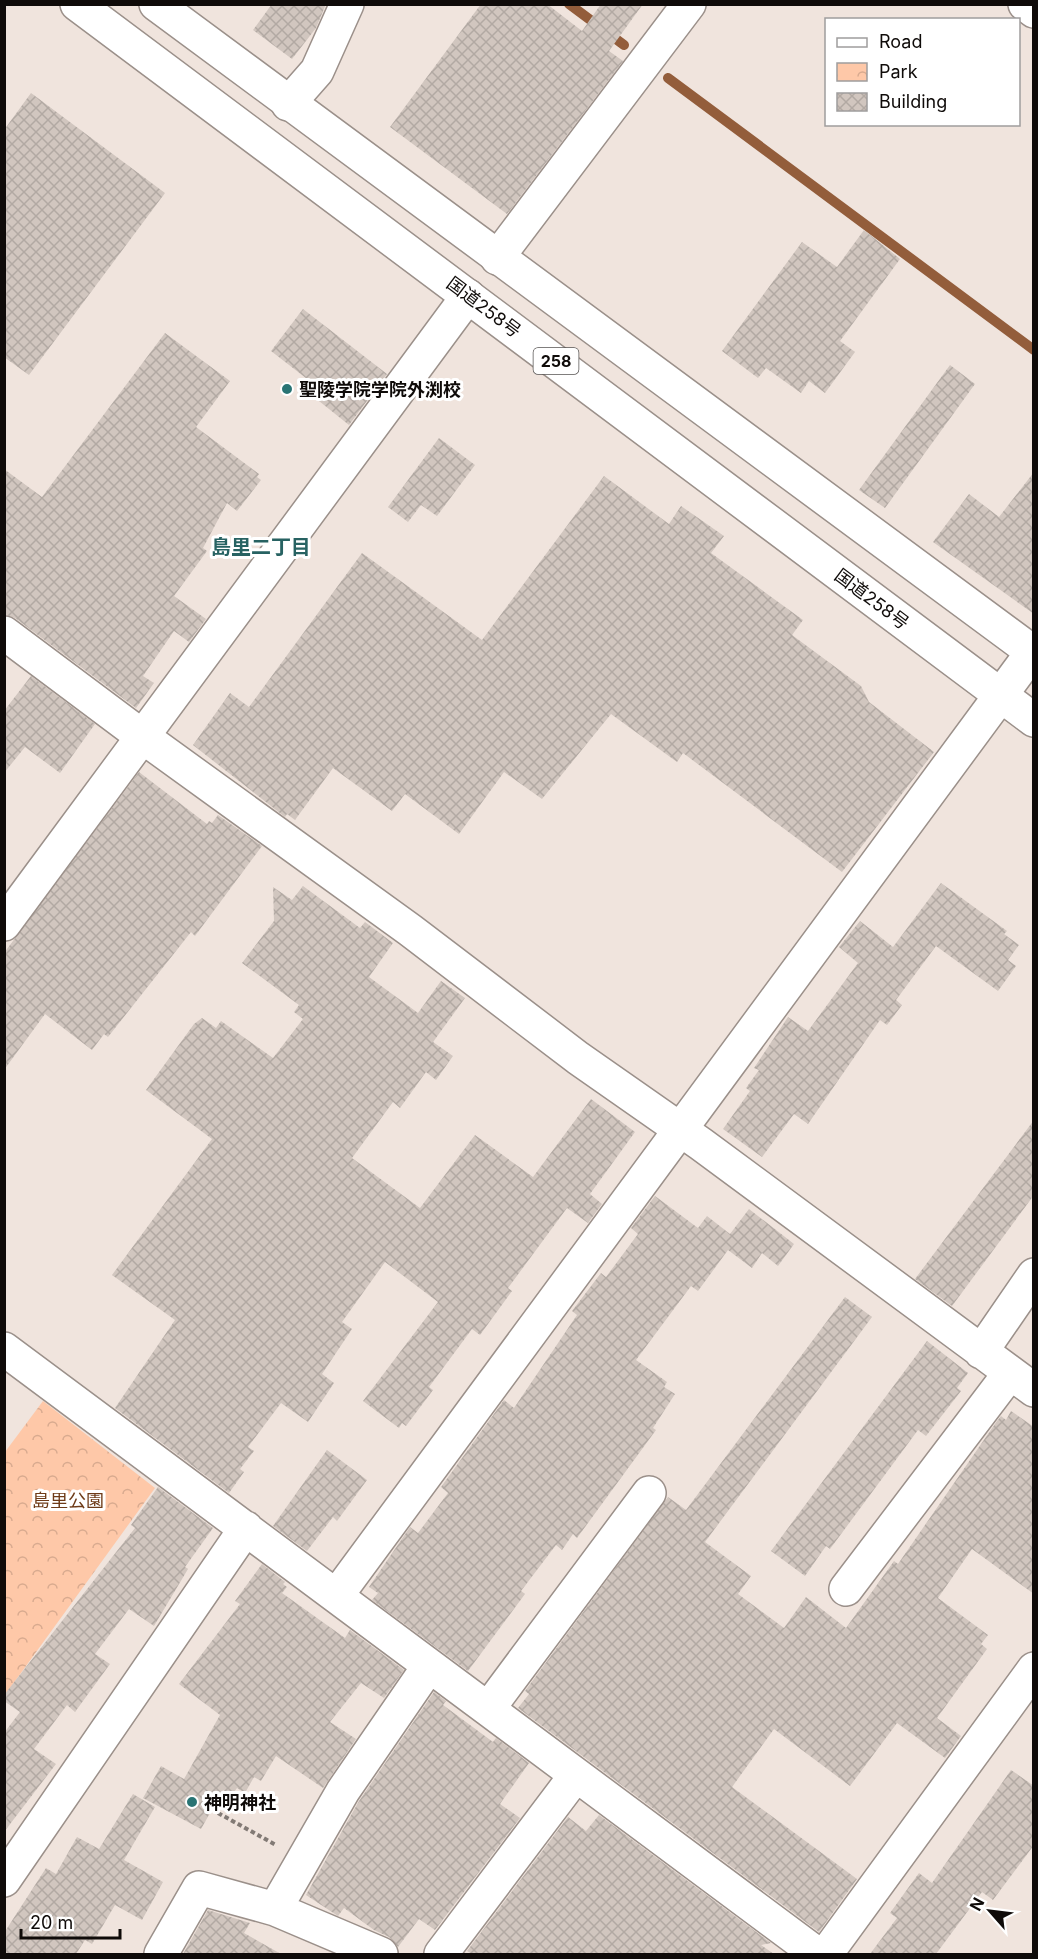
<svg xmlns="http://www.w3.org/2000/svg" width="1038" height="1959" font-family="Inter,'Noto Sans JP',sans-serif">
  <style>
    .park { fill: url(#park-crowns) }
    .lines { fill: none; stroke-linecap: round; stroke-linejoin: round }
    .stream { stroke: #935d3b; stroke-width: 10 }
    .building { fill: url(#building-cross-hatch) }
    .minor-casing { stroke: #9b908a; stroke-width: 36 }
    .highway-casing { stroke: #9b908a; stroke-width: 36 }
    .path { stroke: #827a75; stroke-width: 4; stroke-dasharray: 4.5 3; stroke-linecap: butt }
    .minor { stroke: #fff; stroke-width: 33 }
    .highway { stroke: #fff; stroke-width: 33 }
    .poi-dot { fill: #297474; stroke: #fff; stroke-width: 2 }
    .labels { text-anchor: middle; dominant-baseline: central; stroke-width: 6; stroke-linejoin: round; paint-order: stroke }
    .shield { fill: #fff; stroke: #575453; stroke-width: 1.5 }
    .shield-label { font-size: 16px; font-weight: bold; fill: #0f0b09 }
    .street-label { font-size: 18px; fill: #0f0b09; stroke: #fff }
    .poi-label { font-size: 18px; font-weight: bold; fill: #0f0b09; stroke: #fff; text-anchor: start }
    .park-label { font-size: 18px; fill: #6e3b18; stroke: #fff }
    .neighbourhood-label { font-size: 20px; font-weight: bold; fill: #276262; stroke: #fff }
  </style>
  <defs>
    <pattern id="park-crowns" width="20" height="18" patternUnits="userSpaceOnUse" patternTransform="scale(1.5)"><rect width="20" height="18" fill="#fec8a8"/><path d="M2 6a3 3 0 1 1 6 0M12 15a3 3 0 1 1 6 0" fill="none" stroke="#d8aa8f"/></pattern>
    <pattern id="building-cross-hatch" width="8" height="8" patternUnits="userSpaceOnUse" patternTransform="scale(1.5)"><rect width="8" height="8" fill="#d1c6bf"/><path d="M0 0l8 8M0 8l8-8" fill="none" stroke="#b2a9a3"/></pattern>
  </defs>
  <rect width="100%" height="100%" fill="#f0e4dd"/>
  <!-- park -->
  <path class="park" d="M43 1401 155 1488 5 1695V1452Z"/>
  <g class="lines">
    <!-- stream -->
    <path class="stream" d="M569 4 624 45
      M668 78 1034 350"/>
  </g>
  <!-- building -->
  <path class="building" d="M272 4H326L316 28 292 59 253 30Z
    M481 4H547L582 31 601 4H643L609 51 623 61 507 214 390 127Z
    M31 93 165 193 29 375 4 357V130Z
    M864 230 900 259 840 341 855 352 825 393 809 381 801 393 766 368 758 378 722 351 802 242 837 267Z
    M303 309 387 374 349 425 314 397 320 389 271 351Z
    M165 333 230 381 196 427 259 474 257 477 261 480 237 511 227 503 203 548 207 551 174 596 206 619 189 642 174 631 143 676 154 683 136 708 15 618 4 614V469L42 497Z
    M950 365 975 384 885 508 859 490Z
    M439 438 475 465 437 516 421 505 408 522 388 507Z
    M1034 472V614L933 542 969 494 999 517Z
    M604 476 669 524 681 506 724 536 711 553 803 620 792 635 861 686 869 702 934 752 842 872 683 753 677 762 611 714 542 799 504 772 459 834 405 794 392 811 333 768 295 820 287 814 285 817 193 745 230 693 249 707 362 553 482 640Z
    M31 676 95 724 60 773 25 747 4 773V711Z
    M139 772 207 824 209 821 212 823 218 815 262 846 195 936 191 932 108 1037 104 1034 92 1050 45 1014 4 1070V953Z
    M941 883 1007 931 1004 934 1019 945 1008 960 1016 966 998 991 936 946 896 1000 902 1005 887 1025 880 1020 808 1124 794 1114 762 1157 723 1129 750 1091 746 1088 759 1070 754 1068 788 1017 808 1031 858 963 839 947 860 921 893 947Z
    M303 886 360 928 365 922 393 943 369 977 418 1013 441 981 465 998 433 1042 453 1056 436 1080 426 1072 400 1108 393 1102 352 1158 420 1208 475 1135 533 1177 591 1099 635 1132 590 1194 602 1204 588 1223 567 1208 508 1288 512 1291 480 1335 472 1329 429 1387 433 1390 406 1426 402 1423 399 1428 363 1401 438 1302 385 1262 342 1322 352 1329 322 1374 334 1383 308 1422 281 1403 248 1447 254 1451 240 1469 244 1472 229 1493 115 1408 175 1320 112 1275 212 1139 146 1090 194 1024 202 1018 216 1028 221 1021 273 1058 303 1019 294 1012 299 1005 242 963 274 921 273 887 292 900Z
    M1034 1120V1195L952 1306 915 1279Z
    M655 1196 698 1228 707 1216 730 1234 749 1209 794 1244 778 1266 762 1253 752 1268 728 1250 698 1291 691 1286 636 1360 667 1382 664 1387 675 1394 653 1428 656 1430 577 1538 573 1534 562 1550 556 1545 521 1591 525 1594 468 1671 372 1600 378 1593 369 1587 410 1527 418 1533 448 1493 441 1487 504 1400 514 1408 577 1315 572 1311 601 1273 606 1277 638 1234 631 1228Z
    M845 1297 872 1317 705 1542 751 1576 738 1594 784 1628 806 1597 846 1628 894 1561 898 1564 997 1421 1001 1416 1006 1420 1011 1411 1034 1427V1594L972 1549 938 1598 988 1635 981 1644 987 1649 937 1718 961 1736 945 1758 897 1723 850 1786 774 1729 732 1787 857 1879 819 1932 518 1708 529 1694 525 1691 668 1497 686 1510Z
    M927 1341 968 1373 957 1388 961 1391 926 1436 918 1430 830 1549 826 1546 805 1576 771 1551Z
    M327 1450 367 1480 337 1521 333 1517 307 1551 273 1526Z
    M158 1487 213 1528 185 1567 188 1569 154 1626 129 1609 95 1654 110 1664 75 1712 67 1705 34 1749 56 1764 4 1832V1733L20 1712 4 1701V1695L135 1528 131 1525Z
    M262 1564 285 1582 283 1584 287 1587 282 1593 345 1638 350 1630 404 1670 384 1698 361 1683 330 1722 356 1739 323 1788 276 1756 261 1781 254 1777 245 1793 237 1788 232 1795 223 1790 201 1829 143 1798 161 1766 184 1779 220 1715 179 1684 240 1604 235 1601Z
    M434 1692 446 1701 443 1705 493 1742 496 1738 529 1763 500 1804 520 1818 435 1930 419 1919 398 1947 389 1937 374 1930 344 1908 338 1916 306 1895 359 1801Z
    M1011 1770 1034 1786V1845L993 1900 982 1892 936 1954H870L897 1918 890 1913 919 1873 932 1883Z
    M133 1794 155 1807 124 1860 163 1882 142 1920 115 1905 92 1944 85 1940 76 1954H4V1933L46 1868 56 1874 77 1837 99 1849Z
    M599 1815 771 1943 761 1945 774 1954H472L467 1951 568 1817 586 1831Z
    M208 1910 250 1923 244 1933 281 1954H183Z"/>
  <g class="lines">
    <defs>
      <path id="minor" d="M1025 4 1034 11
        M288 104 317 71 347 4
        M497 258 689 4
        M4 633 143 737 410 930 578 1058 701 1144 1034 1390
        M4 924 468 296
        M4 1349 817 1954
        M981 1352 1034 1275
        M846 1589 1010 1373
        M337 1595 1034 650
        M488 1709 649 1493
        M4 1880 246 1528
        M275 1909 343 1791 429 1666
        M161 1954 199 1888 275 1909 381 1954
        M441 1954 576 1775
        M826 1954 1034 1669"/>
      <path id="highway" d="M77 4 1034 720
        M156 4 1034 653"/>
    </defs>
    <!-- minor casing -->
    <use href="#minor" class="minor-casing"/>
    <!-- highway casing -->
    <use href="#highway" class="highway-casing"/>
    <!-- path -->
    <path class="path" d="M218 1813 276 1845"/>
    <!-- minor -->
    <use href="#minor" class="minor"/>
    <!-- highway -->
    <use href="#highway" class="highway"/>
  </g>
  <!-- markers -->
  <g class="poi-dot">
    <circle cx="287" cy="389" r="6"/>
    <circle cx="192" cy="1802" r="6"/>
  </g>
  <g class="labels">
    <!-- shield labels -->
    <rect class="shield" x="533.5" y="348" width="45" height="26" rx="4.5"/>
    <g class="shield-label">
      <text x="556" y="361">258</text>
    </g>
    <!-- street labels -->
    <g class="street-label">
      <text transform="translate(484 307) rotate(37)">国道258号</text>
      <text transform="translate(872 599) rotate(37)">国道258号</text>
    </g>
    <!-- poi labels -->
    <g class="poi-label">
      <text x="299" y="389">聖陵学院学院外渕校</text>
      <text x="204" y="1802">神明神社</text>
    </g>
    <!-- park labels -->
    <g class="park-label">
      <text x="68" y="1500">島里公園</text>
    </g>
    <!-- neighbourhood labels -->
    <g class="neighbourhood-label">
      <text x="261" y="547">島里二丁目</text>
    </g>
  </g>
  <!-- border -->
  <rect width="1038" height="1959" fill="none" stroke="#0f0b09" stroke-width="12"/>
  <!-- legend -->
  <rect x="825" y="18" width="195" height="108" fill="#ffffff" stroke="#9f9d9d" stroke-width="1.5"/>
  <rect x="837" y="38" width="30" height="9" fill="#ffffff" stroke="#9f9d9d" stroke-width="1.5"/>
  <text x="879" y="48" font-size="18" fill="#0f0b09">Road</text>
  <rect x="837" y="63" width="30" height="18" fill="url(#park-crowns)" stroke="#9f9d9d" stroke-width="1.5"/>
  <text x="879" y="78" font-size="18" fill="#0f0b09">Park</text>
  <rect x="837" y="93" width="30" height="18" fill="url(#building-cross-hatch)" stroke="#9f9d9d" stroke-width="1.5"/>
  <text x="879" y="108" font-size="18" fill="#0f0b09">Building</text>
  <!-- north arrow -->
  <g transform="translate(990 1911) rotate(298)" stroke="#ffffff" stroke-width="4.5" paint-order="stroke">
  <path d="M0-4.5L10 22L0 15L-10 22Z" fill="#0f0b09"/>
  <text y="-9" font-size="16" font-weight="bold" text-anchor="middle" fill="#0f0b09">N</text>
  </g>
  <!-- scale -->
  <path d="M21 1929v9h99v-9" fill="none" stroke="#0f0b09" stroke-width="3"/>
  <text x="30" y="1929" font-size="18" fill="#0f0b09" stroke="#ffffff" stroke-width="4.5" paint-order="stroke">20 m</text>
</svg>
